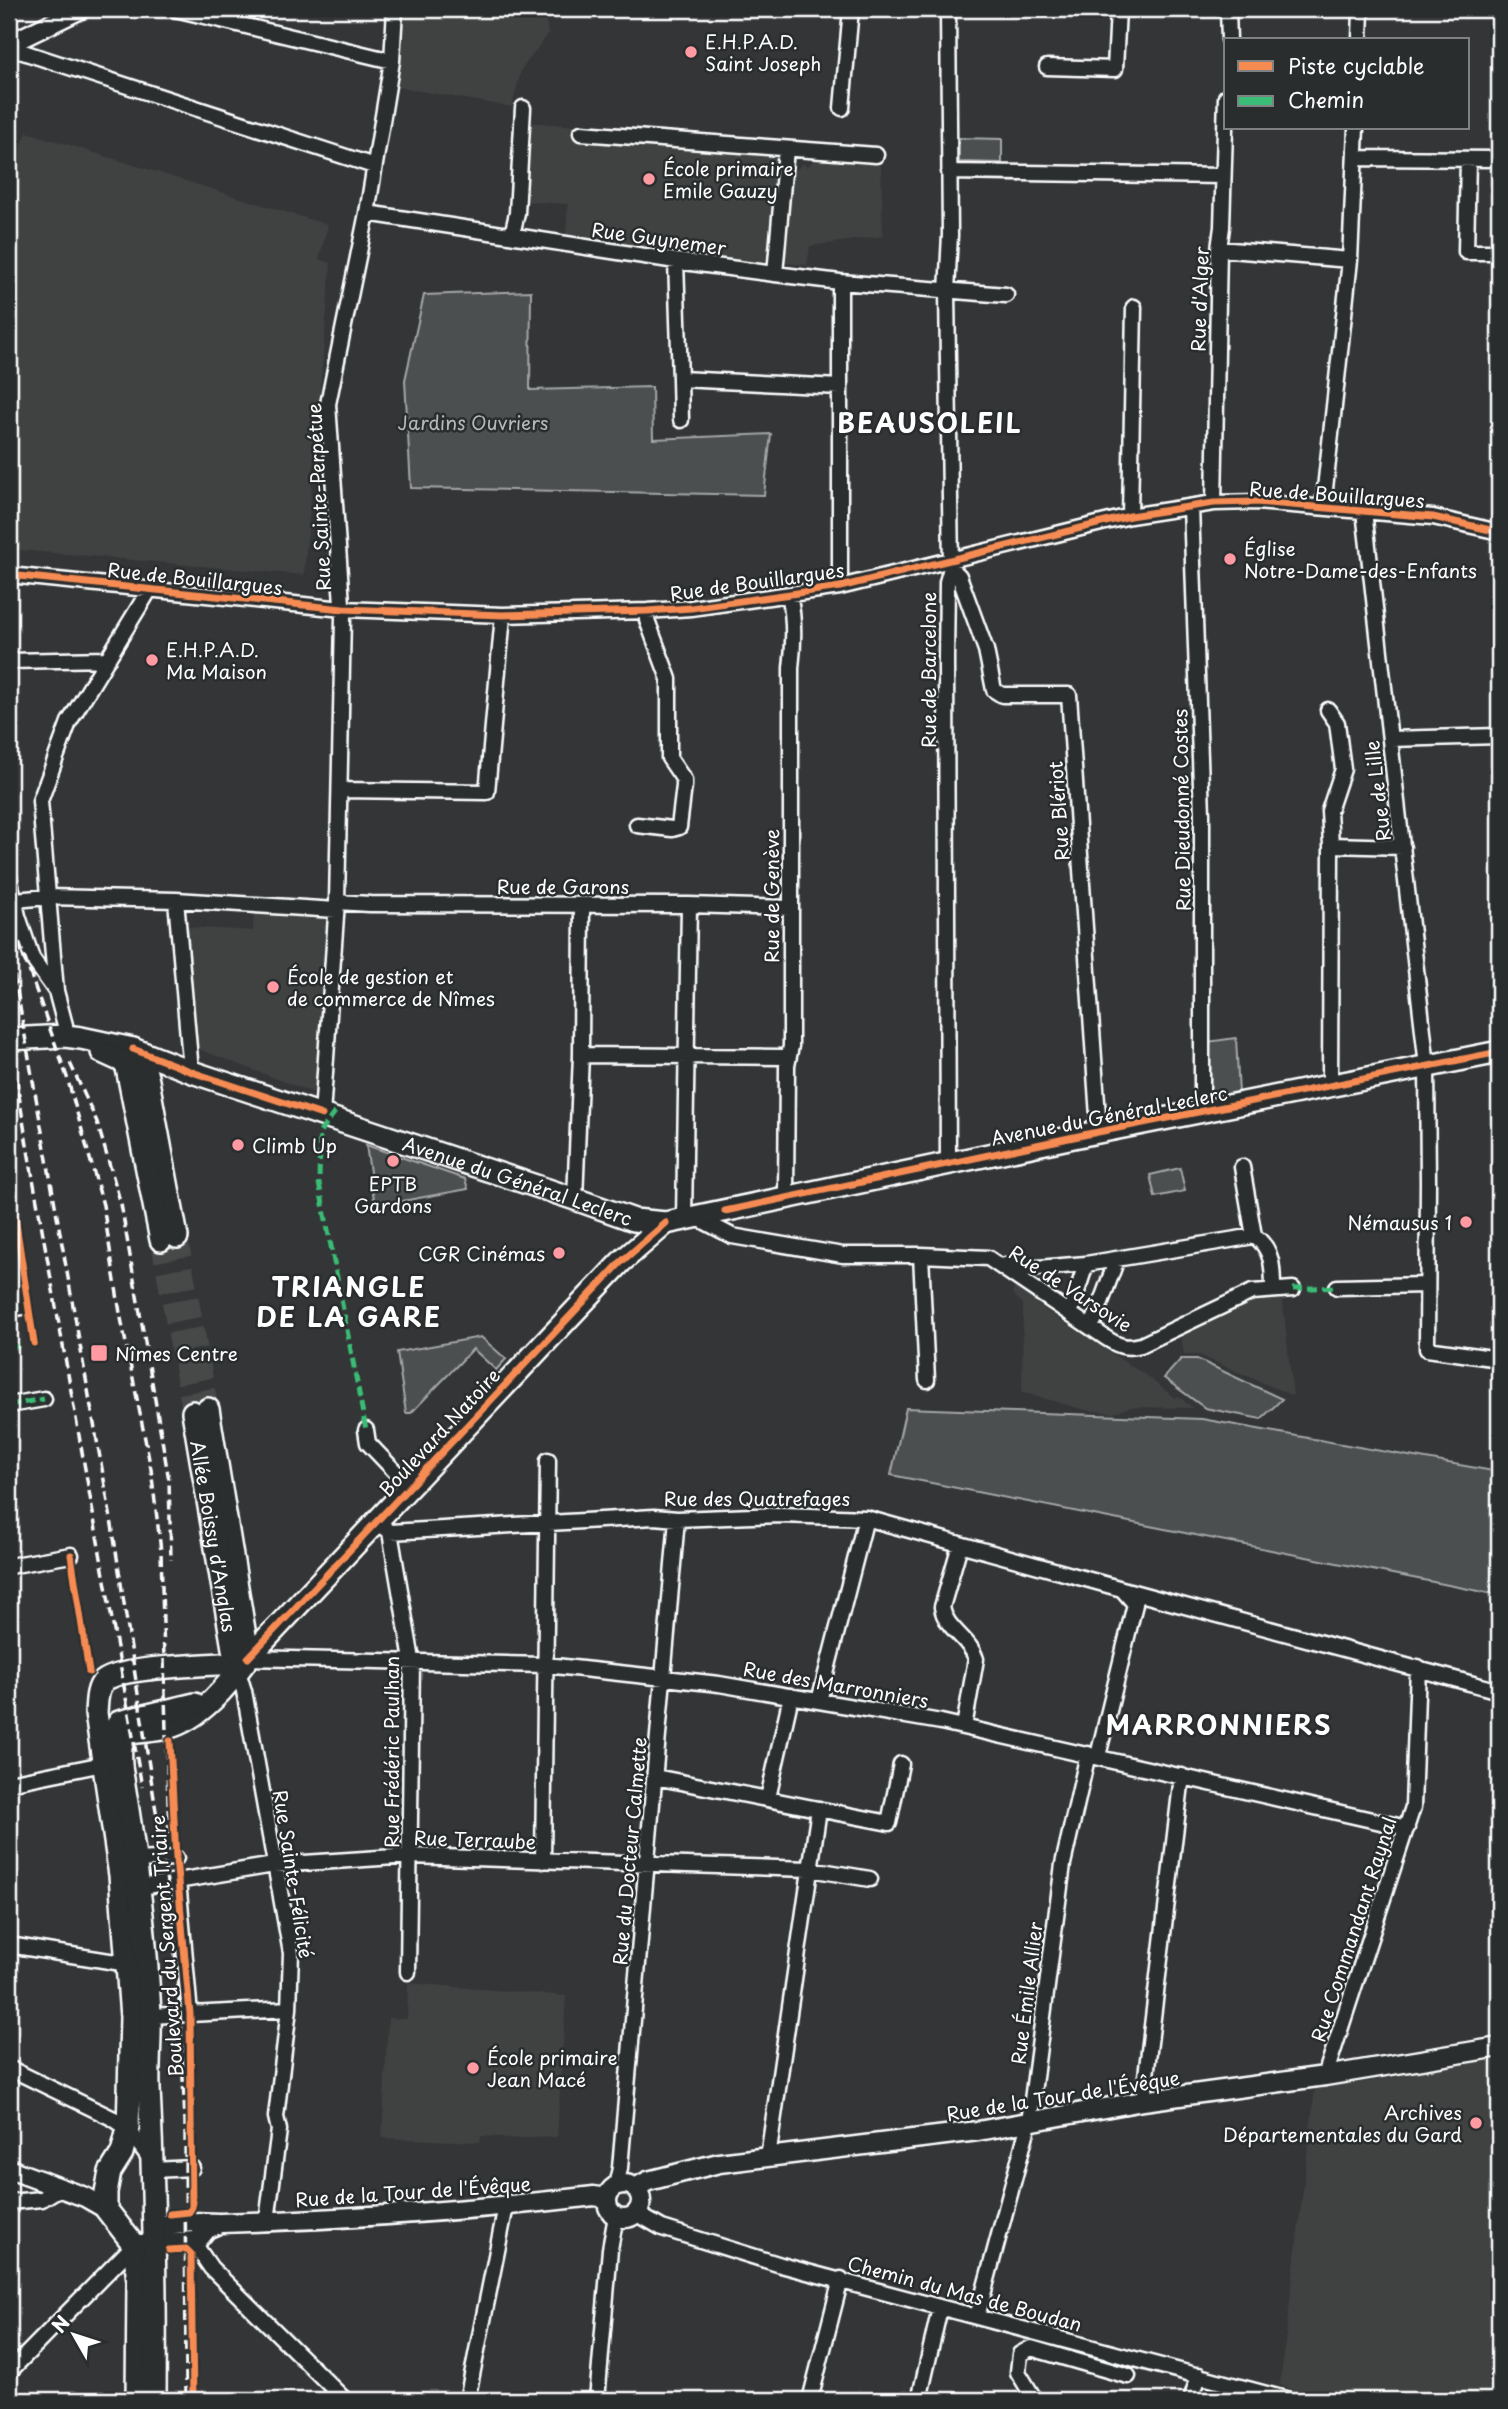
<svg xmlns="http://www.w3.org/2000/svg" width="1508" height="2409" font-family="'Playpen Sans',sans-serif">
  <style>
    .built { fill: #404243 }
    .green { fill: #4c4f50; stroke: #a6a7a8; stroke-width: 2 }
    .lines { fill: none; stroke-linecap: round; stroke-linejoin: round }
    .secondary-tunnel { stroke: #47494a; stroke-width: 21; stroke-dasharray: 21 10; stroke-linecap: butt }
    .minor-casing { stroke: #fff; stroke-width: 19 }
    .tertiary-casing { stroke: #fff; stroke-width: 23 }
    .secondary-casing { stroke: #fff; stroke-width: 26 }
    .minor { stroke: #2a2d2e; stroke-width: 14 }
    .tertiary { stroke: #2a2d2e; stroke-width: 18 }
    .secondary { stroke: #2a2d2e; stroke-width: 21 }
    .rail { stroke: #fff; stroke-width: 3.5; stroke-dasharray: 10 5; stroke-linecap: butt }
    .quiet { stroke: #3abd76; stroke-width: 5; stroke-dasharray: 10 5; stroke-linecap: butt }
    .cycleway-casing { stroke: #2a2d2e; stroke-width: 11 }
    .cycleway { stroke: #f68b52; stroke-width: 7 }
    .poi-dot { fill: #ff9aa2; stroke: #2a2d2e; stroke-width: 2.5 }
    .labels { text-anchor: middle; dominant-baseline: central; stroke-width: 5; stroke-linejoin: round; paint-order: stroke }
    .poi-label { font-size: 19px; fill: #fff; stroke: #2a2d2e; text-anchor: start }
    .street-label { font-size: 19px; fill: #fff; stroke: #2a2d2e }
    .park-label { font-size: 19px; fill: #b7b9b9; stroke: #2a2d2e }
    .district-label { font-size: 26px; font-weight: bold; letter-spacing: 2px; fill: #fff; stroke: #2a2d2e }
  </style>
  <rect width="100%" height="100%" fill="#333536"/>
  <filter id="ink" filterUnits="userSpaceOnUse"><feTurbulence type="fractalNoise" baseFrequency=".0143" numOctaves="2"/><feDisplacementMap in="SourceGraphic" scale="14" xChannelSelector="R" yChannelSelector="G"/><feConvolveMatrix kernelMatrix="1 2 1 2 8 2 1 2 1" color-interpolation-filters="sRGB"/></filter>
  <g filter="url(#ink)">
    <!-- built -->
    <path class="built" d="M402 9H544L548 34 521 70 512 107 397 87 401 64Z
      M527 122 577 126 576 141 776 156 769 259 763 264 566 235 568 204 522 201Z
      M27 132 328 225 319 259 331 263 304 575 9 549V179Z
      M814 160 881 165 883 236 810 246 807 265 784 263 790 186 794 182 789 177 803 163 807 167Z
      M254 910 330 915 314 1093 193 1047 188 927 253 931Z
      M1015 1287 1051 1314 1145 1375 1175 1398 1178 1396 1193 1408 1131 1407 1113 1413 1085 1410 1022 1392 1023 1304 1012 1293Z
      M1282 1295 1293 1396 1199 1355 1184 1354 1181 1336 1258 1297Z
      M408 1983 566 1996 557 2137 503 2139 502 2137 481 2136 480 2142 382 2138 388 2018 407 2019Z
      M1499 2057V2400H1319L1280 2385 1315 2088 1367 2082Z"/>
    <!-- green -->
    <path class="green" d="M959 138 1002 139V163L959 162Z
      M531 291 530 390 652 387 653 439 771 434 764 495 411 488 405 380 424 295Z
      M1236 1038 1239 1094 1209 1099 1207 1042Z
      M366 1145 465 1179 468 1189 375 1206Z
      M1180 1168 1185 1191 1155 1197 1150 1175Z
      M481 1337 506 1359 496 1370 473 1349 411 1413H406L397 1352Z
      M1181 1359H1197L1282 1399 1261 1419 1205 1408 1164 1378Z
      M906 1408 1202 1419 1499 1472V1595L891 1475Z"/>
    <g class="lines">
      <!-- secondary-tunnel -->
      <path class="secondary-tunnel" d="M177 1237 208 1409
        M161 1240 193 1412"/>
      <defs>
        <path id="minor" d="M175 9 392 61
          M1228 9 1229 40
          M1360 40 1361 9
          M13 41 20 51 374 166
          M1047 67 1115 69 1118 9
          M842 108 851 9
          M581 133 876 155
          M1355 158 1499 159
          M1468 159 1466 252H1499
          M949 172 1223 176
          M367 213 676 261 775 274 840 282 1006 295
          M512 235 517 213 523 108
          M1219 249 1350 260
          M676 261 680 379 840 387
          M775 274 786 149
          M840 282V587
          M680 379 681 420
          M1214 503 1219 249 1222 227 1226 97
          M1191 507 1202 814V1112
          M1323 507 1350 260 1356 128
          M1364 511 1427 1066 1428 1182 1427 1349 1499 1359
          M1130 516 1134 307
          M951 568 959 576 986 650 994 690 1002 695H1069L1099 1131
          M9 575 343 609 503 615 647 611 691 608 840 587 1130 516 1214 503 1256 502 1433 517 1499 532
          M9 661 108 659
          M1328 710 1337 723 1343 769 1329 811 1331 845 1330 1087
          M1390 739 1499 736
          M341 790 487 792 503 615
          M637 825 672 829 679 827 684 786V780L669 758V679L647 620V611
          M1331 845 1403 847
          M9 877 18 916 32 958 55 990
          M15 900 48 897 176 900 336 910
          M176 900 191 1071
          M337 902 370 904 689 905 790 908
          M65 1025 56 991 40 801 69 722 150 589
          M581 1055 788 1057
          M322 1115 337 902 343 618 328 404 367 213 392 61 395 9
          M948 1164 946 658 947 582 951 568 947 291 950 235 948 9
          M1242 1167 1254 1236
          M786 1197 787 1066 791 1046V668C794 643 795 619 789 595
          M575 1199 581 1055 582 905
          M696 1217 732 1236 843 1255H921L988 1258 1106 1338C1118 1346 1126 1349 1141 1345L1252 1292 1293 1289
          M684 1219 689 905
          M9 1249 17 1294 22 1307 9 1309
          M921 1255 927 1380
          M1005 1265 1026 1269 1086 1264
          M1337 1287 1426 1285
          M1070 1313 1086 1264 1254 1236C1273 1248 1273 1269 1273 1290
          M1094 1321 1117 1259
          M9 1405 44 1399
          M366 1430 368 1443 409 1486
          M377 1521 390 1532 654 1517 677 1519 781 1515 866 1518 1122 1589 1135 1604 1098 1756
          M390 1532 412 1660 408 1972
          M960 1545 942 1607C945 1629 970 1638 976 1659L964 1727
          M9 1566 71 1555
          M1122 1589 1499 1691
          M248 1658 546 1665 719 1684 941 1722 1407 1828
          M236 1665 244 1691 291 1953 289 2009 276 2117 279 2130 267 2221
          M819 1701 866 1518
          M655 1777 889 1823 901 1764
          M9 1783 103 1764
          M768 1798 791 1696
          M137 1860 176 1858
          M543 1861 548 1460
          M178 1880 190 2014
          M141 1887 274 1865 410 1856 810 1869 870 1879
          M9 1945 128 1964
          M150 2016 289 2009
          M9 2068 114 2119 128 2129 151 2160
          M1325 2076 1413 1807 1418 1667
          M1143 2101 1182 1776
          M766 2158 769 2150 819 1809
          M154 2170 192 2168
          M616 2186 620 2168 677 1519
          M9 2202 42 2199 60 2188
          M636 2213 662 2228 781 2265 1289 2400
          M197 2241 198 2249 211 2268 345 2400
          M977 2317 1029 2123 1063 1864 1088 1754
          M9 2372 134 2245
          M467 2400 506 2206
          M597 2400 610 2249 616 2216
          M810 2400 841 2279
          M919 2400 940 2308
          M1035 2400 1018 2372 1020 2354 1031 2348 1128 2376
          M1191 2400 1199 2375"/>
        <path id="tertiary" d="M9 44 81 9
          M9 2169 85 2197 106 2209
          M607 2201a17 17 0 1 1 34 0a17 17 0 1 1-34 0Z
          M635 2188 648 2181 719 2163 978 2131 1143 2101 1325 2076 1499 2047
          M156 2226 192 2222 218 2223
          M141 2244 197 2241 207 2229 221 2223C346 2219 470 2211 594 2196L607 2198"/>
        <g id="secondary">
          <path id="s1" d="M9 1039 65 1036 81 1038 133 1049 195 1073 575 1199 634 1220 666 1223 1088 1134 1499 1052"/>
          <path d="M133 1049 144 1065 148 1081 177 1237"/>
          <path d="M102 1052 126 1063 161 1240"/>
          <path d="M208 1409 246 1642"/>
          <path id="s2" d="M193 1412 235 1660"/>
          <path d="M121 1767C121 1754 118 1743 129 1733 141 1731 155 1731 167 1728 201 1719 228 1685 248 1658L621 1262 666 1223"/>
          <path d="M137 2400 138 2281 134 2245 106 2209V2192L110 2172 122 2153 128 2129 131 2017 120 1875 96 1713C97 1703 96 1689 104 1681 119 1668 198 1665 220 1664"/>
          <path d="M155 2400C156 2296 154 2192 149 2088 148 2063 151 2038 150 2014 146 1931 135 1849 121 1767 113 1754 110 1735 119 1722L195 1704"/>
        </g>
      </defs>
      <!-- minor casing -->
      <use href="#minor" class="minor-casing"/>
      <!-- tertiary casing -->
      <use href="#tertiary" class="tertiary-casing"/>
      <!-- secondary casing -->
      <use href="#secondary" class="secondary-casing"/>
      <!-- minor -->
      <use href="#minor" class="minor"/>
      <!-- tertiary -->
      <use href="#tertiary" class="tertiary"/>
      <!-- secondary -->
      <use href="#secondary" class="secondary"/>
      <!-- rail -->
      <path class="rail" d="M9 914 67 1077 103 1205 120 1313 151 1469 161 1551 169 1839
        M9 946 112 1525 172 1915 180 2013 185 2121 186 2400
        M9 1033 27 1145 142 1787
        M70 1063 97 1122 121 1204 169 1480 171 1560"/>
      <!-- quiet -->
      <path class="quiet" d="M335 1112 320 1132 319 1183 366 1430
        M1293 1289 1337 1287
        M9 1309 22 1307
        M9 1348 21 1345
        M9 1405 44 1399"/>
      <defs>
        <path id="cycleway" d="M9 575 343 609 503 615 647 611 691 608 840 587 1130 516 1214 503 1256 502 1433 517 1499 532
          M133 1049 195 1073 322 1115
          M9 1177 34 1343
          M725 1211 1088 1134 1499 1052
          M71 1555 89 1672
          M248 1658 621 1262 666 1223
          M170 2214 189 2212 192 2207 190 2014 176 1858 170 1741
          M169 2250 186 2249 191 2254 193 2400"/>
      </defs>
      <!-- cycleway casing -->
      <use href="#cycleway" class="cycleway-casing"/>
      <!-- cycleway -->
      <use href="#cycleway" class="cycleway"/>
    </g>
  </g>
  <!-- markers -->
  <g class="poi-dot">
    <circle cx="691" cy="52" r="7"/>
    <circle cx="649" cy="179" r="7"/>
    <circle cx="1230" cy="559" r="7"/>
    <circle cx="152" cy="660" r="7"/>
    <circle cx="273" cy="987" r="7"/>
    <circle cx="238" cy="1145" r="7"/>
    <circle cx="393" cy="1161" r="7"/>
    <circle cx="1466" cy="1222" r="7"/>
    <circle cx="559" cy="1253" r="7"/>
    <rect x="90" y="1344" width="18" height="18" rx="3.5"/>
    <circle cx="473" cy="2068" r="7"/>
    <circle cx="1476" cy="2123" r="7"/>
  </g>
  <g class="labels">
    <!-- poi labels -->
    <g class="poi-label">
      <text x="705" y="41">E.H.P.A.D.<tspan x="705" dy="22">Saint Joseph</tspan></text>
      <text x="663" y="168">École primaire<tspan x="663" dy="22">Emile Gauzy</tspan></text>
      <text x="1244" y="548">Église<tspan x="1244" dy="22">Notre-Dame-des-Enfants</tspan></text>
      <text x="166" y="649">E.H.P.A.D.<tspan x="166" dy="22">Ma Maison</tspan></text>
      <text x="287" y="976">École de gestion et<tspan x="287" dy="22">de commerce de Nîmes</tspan></text>
      <text x="252" y="1145">Climb Up</text>
      <text x="393" y="1183" text-anchor="middle">EPTB<tspan x="393" dy="22">Gardons</tspan></text>
      <text x="1452" y="1222" text-anchor="end">Némausus 1</text>
      <text x="545" y="1253" text-anchor="end">CGR Cinémas</text>
      <text x="115" y="1353">Nîmes Centre</text>
      <text x="487" y="2057">École primaire<tspan x="487" dy="22">Jean Macé</tspan></text>
      <text x="1462" y="2112" text-anchor="end">Archives<tspan x="1462" dy="22">Départementales du Gard</tspan></text>
    </g>
    <!-- street labels -->
    <g class="street-label">
      <text transform="translate(659 238) rotate(8)">Rue Guynemer</text>
      <text transform="translate(1199 299) rotate(-88)">Rue d'Alger</text>
      <text transform="translate(1337 494) rotate(4)">Rue de Bouillargues</text>
      <text transform="translate(318 497) rotate(-93)">Rue Sainte-Perpétue</text>
      <text transform="translate(195 578) rotate(6)">Rue de Bouillargues</text>
      <text transform="translate(757 581) rotate(-8)">Rue de Bouillargues</text>
      <text transform="translate(928 670) rotate(-90)">Rue de Barcelone</text>
      <text transform="translate(1377 791) rotate(-97)">Rue de Lille</text>
      <text transform="translate(1181 810) rotate(-91)">Rue Dieudonné Costes</text>
      <text transform="translate(1058 811) rotate(-94)">Rue Blériot</text>
      <text x="563" y="886">Rue de Garons</text>
      <text transform="translate(771 896) rotate(-90)">Rue de Genève</text>
      <text transform="translate(1109 1115) rotate(-11)">Avenue du Général Leclerc</text>
      <text stroke="none"><textPath href="#s1" startOffset="532">Avenue du Général Leclerc</textPath></text>
      <text transform="translate(1071 1288) rotate(33)">Rue de Varsovie</text>
      <text transform="translate(439 1432) rotate(-47)">Boulevard Natoire</text>
      <text x="757" y="1498">Rue des Quatrefages</text>
      <text stroke="none"><textPath href="#s2" startOffset="126">Allée Boissy d'Anglas</textPath></text>
      <text transform="translate(836 1684) rotate(10)">Rue des Marronniers</text>
      <text transform="translate(391 1752) rotate(-90)">Rue Frédéric Paulhan</text>
      <text transform="translate(475 1839) rotate(2)">Rue Terraube</text>
      <text transform="translate(629 1851) rotate(-85)">Rue du Docteur Calmette</text>
      <text transform="translate(294 1874) rotate(81)">Rue Sainte-Félicité</text>
      <text transform="translate(1353 1929) rotate(-72)">Rue Commandant Raynal</text>
      <text transform="translate(166 1946) rotate(-94)">Boulevard du Sergent Triaire</text>
      <text transform="translate(1026 1993) rotate(-83)">Rue Émile Allier</text>
      <text transform="translate(1063 2095) rotate(-9)">Rue de la Tour de l'Évêque</text>
      <text transform="translate(413 2191) rotate(-4)">Rue de la Tour de l'Évêque</text>
      <text transform="translate(965 2293) rotate(15)">Chemin du Mas de Boudan</text>
    </g>
    <!-- park labels -->
    <g class="park-label">
      <text x="473" y="422">Jardins Ouvriers</text>
    </g>
    <!-- district labels -->
    <g class="district-label">
      <text x="930" y="422">BEAUSOLEIL</text>
      <text x="349" y="1286">TRIANGLE<tspan x="349" dy="30">DE LA GARE</tspan></text>
      <text x="1219" y="1724">MARRONNIERS</text>
    </g>
  </g>
  <!-- margin -->
  <rect width="1508" height="2409" fill="none" stroke="#2a2d2e" stroke-width="35"/>
  <rect x="18" y="18" width="1473" height="2374" fill="none" stroke="#fff" stroke-width="2.5" filter="url(#ink)"/>
  <!-- legend -->
  <rect x="1224" y="38" width="245" height="91" fill="#2a2d2e" stroke="#7f8182" stroke-width="2"/>
  <rect x="1238" y="61" width="35" height="10" fill="#f68b52" stroke="#7f8182" stroke-width="2"/>
  <text x="1288" y="74" font-size="21" fill="#ffffff">Piste cyclable</text>
  <rect x="1238" y="96" width="35" height="10" fill="#3abd76" stroke="#7f8182" stroke-width="2"/>
  <text x="1288" y="108" font-size="21" fill="#ffffff">Chemin</text>
  <!-- north arrow -->
  <g transform="translate(74 2335) rotate(309)" stroke="#2a2d2e" stroke-width="5" paint-order="stroke">
  <path d="M0-5L12 26L0 18L-12 26Z" fill="#ffffff"/>
  <text y="-10" font-size="19" font-weight="bold" text-anchor="middle" fill="#ffffff">N</text>
  </g>
</svg>
